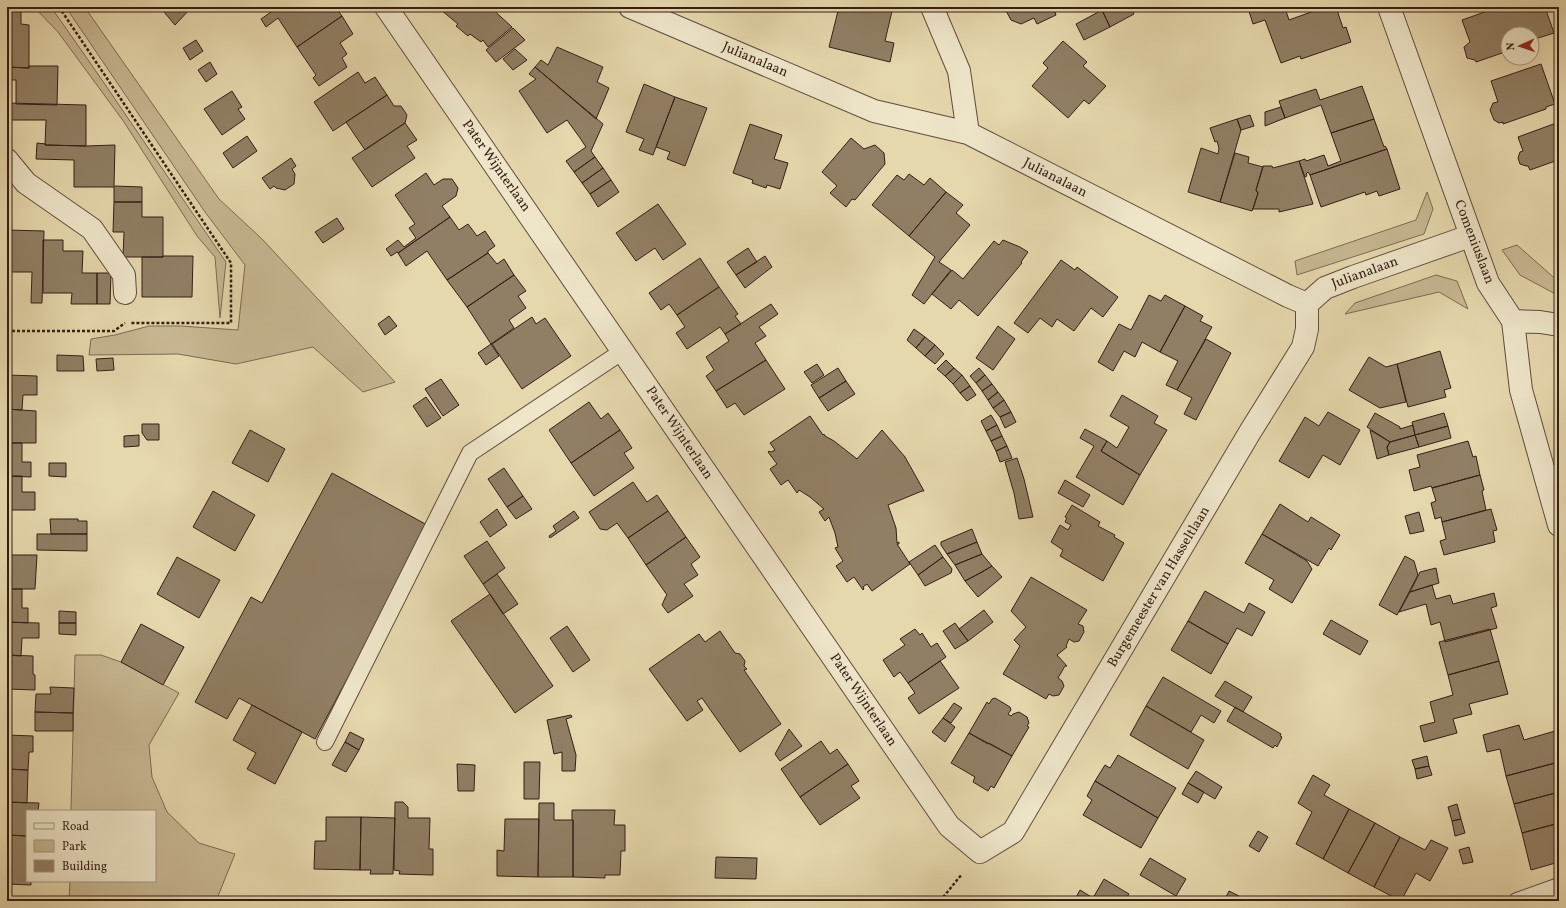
<svg xmlns="http://www.w3.org/2000/svg" width="1566" height="908" font-family="Vollkorn,serif">
  <style>
    .green { fill: #c8b893; stroke: #7e6b54 }
    .building { fill: #917f65; stroke: #351e16 }
    .lines { fill: none; stroke-linecap: round; stroke-linejoin: round }
    .lane-casing { stroke: #614c3c; stroke-width: 18 }
    .street-casing { stroke: #614c3c; stroke-width: 24 }
    .path { stroke: #351e16; stroke-width: 2.5; stroke-dasharray: 3 2; stroke-linecap: butt }
    .lane { stroke: #efe6ca; stroke-width: 16 }
    .street { stroke: #efe6ca; stroke-width: 22 }
    .labels { text-anchor: middle; dominant-baseline: central; stroke-width: 3; stroke-linejoin: round; paint-order: stroke }
    .street-label { font-size: 14px; fill: #351e16; stroke: #efe6ca }
  </style>
  <rect width="100%" height="100%" fill="#e6d8ad"/>
  <filter id="stains"><feTurbulence type="fractalNoise" baseFrequency=".005" numOctaves="4"/><feColorMatrix values="0 0 0 0 .2 0 0 0 0 .09 0 0 0 0 .02 0 0 0 .5 -.17"/></filter>
  <radialGradient id="worn" r=".72"><stop offset=".6" stop-color="#630" stop-opacity="0"/><stop offset="1" stop-color="#630" stop-opacity=".3"/></radialGradient>
  <!-- green -->
  <path class="green" d="M34 7H51C111 91 167 177 226 262L220 318 215 257 197 236 124 122 58 32Z
    M67 9H86L219 199 262 239 395 382 363 392 313 347 236 364 178 354 89 355 91 339 115 335 149 326H181L238 330 245 265 205 212Z
    M1427 192 1433 209 1424 234 1297 275 1295 261 1416 220Z
    M1517 245 1559 282V296L1520 275 1502 250Z
    M1436 275 1457 281 1468 309 1439 292 1345 314 1355 303Z
    M75 655H101L121 662 179 693 149 745 152 777 167 812 199 843 235 854 216 901H69L70 881H155V811H71Z"/>
  <!-- building -->
  <path class="building" d="M7 7H19L21 10V24L29 25V68L7 67Z
    M169 7H189L191 8 175 25 164 12Z
    M278 7H316L317 8 335 7 342 16 297 47 278 18 266 27 261 19Z
    M433 7H490L512 27 488 47 483 40 481 42 470 34 468 36 456 26 458 24 441 10 439 12Z
    M839 7H874L892 11 885 41 894 43 890 62 829 47Z
    M1004 7H1061L1062 9 1055 12 1056 15 1037 24 1034 18 1021 24 1011 20Z
    M1107 7H1130L1134 14 1110 27 1102 10Z
    M1250 7H1280L1282 12 1286 11 1289 20 1325 7H1336L1343 28 1346 27 1351 42 1301 59 1300 56 1281 63 1265 20 1253 24 1248 8Z
    M1499 7H1545L1554 33 1532 40V34H1508V51L1476 62 1475 60 1467 58 1464 47 1470 42 1462 20Z
    M1102 10 1110 27 1084 40 1076 24Z
    M342 16 353 34 340 43 347 54 342 58 347 67 319 86 313 78 316 75 297 47Z
    M513 28 525 40 496 62 486 50Z
    M196 40 203 51 190 60 183 48Z
    M1063 41 1087 62 1083 66 1106 86 1089 104 1084 100 1068 118 1032 86 1048 68 1043 63Z
    M557 47 603 67 597 82 609 88 596 119 535 67 541 60 548 65Z
    M515 49 527 60 513 70 503 59Z
    M210 62 217 74 206 82 198 70Z
    M1541 64 1555 104 1546 107V109L1503 124V122L1499 123 1494 120 1490 110 1493 103 1498 102 1491 81Z
    M29 66H58L57 105 16 104V80H7V67L29 68Z
    M535 67 603 124 591 151 595 157 574 172 566 161 586 147 580 138 567 120 547 133 519 91 536 79 529 74Z
    M358 72 365 83 375 77 387 95 333 131 314 102Z
    M644 84 675 97 653 155 639 150 644 139 626 132Z
    M1362 86 1374 119 1331 133 1321 105 1285 118 1279 101 1316 89 1320 100Z
    M232 91 242 107 238 109 245 119 222 135 204 109Z
    M387 95 394 106H401L407 115 405 123 365 150 346 122Z
    M675 97 707 108 685 166 667 159 670 152 656 147Z
    M7 103 86 105V146L45 145 46 120H7Z
    M1281 107 1285 118 1265 126V112Z
    M1250 115 1254 126 1241 130 1237 119Z
    M1237 119 1241 130 1220 202 1188 192 1201 148 1218 154 1219 148 1217 141 1215 142 1210 128Z
    M1374 119 1384 147 1385 146 1387 149 1310 175 1308 172 1306 174 1307 176 1305 177 1299 161 1305 159 1306 161 1324 155 1328 166 1341 161 1331 133Z
    M1559 122V164L1558 160 1530 170 1528 166H1526L1520 164 1518 158 1520 152 1523 151 1518 137Z
    M405 123 417 140 407 146 415 158 372 187 352 158Z
    M750 124 782 135 774 159 788 163 780 189 767 185 766 188 752 183 753 180 733 173Z
    M247 136 257 151 233 168 223 153Z
    M851 138 864 149 875 145 884 153 885 164 855 200 852 199 846 207 830 193 837 186 822 172Z
    M37 143 46 144 45 145 86 146 115 145 114 186 142 187V202H114V187H74V160L36 159Z
    M1387 149 1400 189 1379 196 1377 191 1366 195 1365 192 1321 207 1310 175Z
    M1235 153 1249 157 1248 163 1263 167 1256 190 1258 193 1252 211 1220 202Z
    M595 157 603 168 582 183 574 172Z
    M291 158 296 166 292 169 295 174 294 184 285 190 276 188 274 186 270 189 262 178Z
    M1299 161 1313 204 1279 212V209H1253L1258 193 1256 190 1263 166H1272L1273 168Z
    M603 168 611 180 590 194 582 183Z
    M426 173 434 185 443 179H452L458 188 456 196 442 206 450 217 398 253 397 252 391 256 386 249 398 240 404 247 416 238 409 228 415 224 395 195Z
    M909 174 924 185 930 178 946 192 909 236 872 205 897 175 904 180Z
    M611 180 619 192 598 207 590 194Z
    M946 192 963 205 956 213 970 225 939 262 951 270 924 304 912 295 935 257 909 236Z
    M114 202H142V217H163V257H123L124 232H113Z
    M658 204 686 244 663 260 655 248 636 261 616 233Z
    M450 217 459 230 468 224 477 236 485 231 495 246 488 251V253L447 280 427 251 406 266 398 253Z
    M337 218 344 229 323 243 315 232Z
    M7 230 44 231 42 303H31L32 272H7Z
    M43 240H63V251H83L82 273H97V304H71L72 293H43Z
    M1003 240 1020 247 1028 252 1021 262 1022 263 978 316 959 300 951 309 932 294 952 270 963 279 994 241 999 245Z
    M748 248 757 262 736 275 727 262Z
    M488 253 497 264 504 259 514 275 467 307 447 280Z
    M163 256H193L192 297H142V257H163Z
    M765 256 772 267 745 288 736 275Z
    M700 258 719 287 677 315 669 304 661 310 649 293Z
    M1061 260 1075 270 1077 267 1118 297 1103 317 1091 308 1074 331 1057 319 1052 327 1040 318 1028 333 1014 323Z
    M97 273H111L110 304H97Z
    M514 275 526 291 518 296 526 308 509 320 514 328 491 344 467 307Z
    M719 287 738 314 735 316 741 324 725 334 720 327 687 349 676 333 685 327 677 315Z
    M1149 295 1161 301 1165 295 1185 306 1160 352 1142 342 1135 357 1124 351 1113 371 1098 362 1119 324 1131 330Z
    M771 304 778 314 759 327 766 336 755 343 766 360 716 391 706 376 714 370 706 357 729 341 725 334Z
    M1185 306 1203 316 1200 321 1212 327 1177 390 1166 385 1178 361 1160 352Z
    M389 316 397 326 385 335 378 324Z
    M532 317 536 324 545 318 571 356 522 389 492 344Z
    M998 326 1015 339 993 370 976 358Z
    M914 329 925 337 916 348 907 340Z
    M925 337 935 345 925 356 916 348Z
    M1206 339 1231 353 1196 420 1184 414 1192 398 1177 390Z
    M491 344 499 356 486 365 478 353Z
    M935 345 944 354 935 364 925 356Z
    M1440 351 1451 388 1444 390 1446 397 1408 407 1397 364Z
    M57 355 83 356 84 371H57Z
    M1369 357 1386 367 1397 364 1406 402 1380 408 1349 390Z
    M113 358 114 370 97 371 96 359Z
    M766 360 785 389 744 415 735 403 727 408 716 391Z
    M946 360 954 368 945 376 937 369Z
    M817 364 824 375 812 383 804 372Z
    M838 368 846 381 819 398 811 385Z
    M954 368 962 375 953 384 945 376Z
    M979 368 985 375 976 383 970 376Z
    M7 375 37 376V395H23L22 410 7 409Z
    M962 375 970 386 960 393 953 384Z
    M985 375 992 384 982 391 976 383Z
    M441 379 459 405 443 416 425 389Z
    M846 381 855 394 828 411 819 398Z
    M992 384 998 392 988 400 982 391Z
    M970 386 976 395 967 401 960 393Z
    M998 392 1004 400 993 408 988 400Z
    M1122 395 1158 416 1154 423 1167 430 1140 475 1101 451 1107 441 1117 448 1129 427 1110 416Z
    M426 397 441 418 427 427 413 406Z
    M1004 400 1011 412 1000 417 993 408Z
    M589 402 601 419 608 413 620 430 571 463 549 430Z
    M7 409 36 411V443H7Z
    M1011 412 1016 422 1005 428 1000 417Z
    M1328 412 1360 430 1340 465 1323 455 1309 478 1279 461 1305 417 1319 426Z
    M1375 413 1400 427V429L1413 425 1415 435 1390 442 1367 427Z
    M1444 413 1448 426 1415 435 1412 422Z
    M991 415 997 425 986 431 981 421Z
    M810 416 823 435 824 434 825 436 834 441 857 459 882 430 905 457 924 491H922L888 505 896 528 897 543 899 542V544H897L910 564 872 591 867 584 863 587 864 589 863 590 854 577 847 582 836 566 843 561 835 548 838 547 835 533 829 517 825 521 819 512 824 509 810 497 799 490 797 493 788 480 781 485 770 469 777 464 768 452 769 451 771 452 775 450 770 443Z
    M142 424H159V440H147L142 433Z
    M997 425 1002 436 991 441 986 431Z
    M1448 426 1451 438 1419 447 1415 435Z
    M1085 429 1107 441 1101 451 1140 475 1123 505 1076 477 1094 446 1080 438Z
    M250 430 285 449 268 482 232 463Z
    M620 430 632 448 624 453 634 468 594 496 571 463Z
    M1370 430 1390 442 1387 447 1389 455 1377 459Z
    M139 435V446L124 447V436Z
    M1415 435 1419 447 1389 455 1387 447 1390 442Z
    M1002 436 1007 446 996 451 991 441Z
    M1468 441 1473 457 1476 456 1480 475 1432 488 1431 486 1414 491 1409 470 1420 467 1417 455Z
    M7 443H22V462H31V477L7 476Z
    M1007 446 1012 458 1000 462 996 451Z
    M1017 458 1024 479 1033 517 1019 519 1014 493 1005 462Z
    M49 463H66V477L49 476Z
    M504 468 523 496 507 507 488 479Z
    M332 473 429 526 315 739 239 698 227 719 195 702 251 597 262 603Z
    M1480 475 1484 490 1482 491 1486 510 1442 522 1441 517 1435 519 1431 503 1436 501 1432 488Z
    M7 476H22V492H35V510H7Z
    M1065 480 1090 495 1083 507 1058 493Z
    M633 482 647 502 657 495 668 511 628 538 617 523 607 530 600 529 589 512Z
    M213 491 255 515 235 551 193 527Z
    M523 496 532 509 516 519 507 507Z
    M1280 504 1308 522 1311 517 1340 535 1331 550 1329 548 1318 566 1262 534Z
    M1072 505 1100 522 1098 526 1115 535 1114 537 1124 543 1103 581 1060 556 1063 550 1051 542 1060 525 1068 530 1071 525 1065 522 1067 518 1065 517Z
    M497 509 507 525 490 537 480 522Z
    M1491 509 1497 530 1493 531 1495 542 1444 555 1440 541 1446 539 1442 522Z
    M574 511 579 518 550 538 549 536 556 531 553 526Z
    M668 511 686 537 646 565 628 538Z
    M1419 512 1424 531 1410 534 1405 516Z
    M50 519H78V521H87V534H51Z
    M972 529 977 542 947 554 941 545V542Z
    M37 534H87V551L37 550Z
    M1262 534 1307 561 1312 569 1292 603 1269 589 1274 580 1245 563Z
    M686 537 700 557 691 564 698 575 684 584 693 596 668 613 662 605 666 596 667 595 646 565Z
    M487 541 505 568 483 584 464 556Z
    M977 542 982 554 955 565 947 554Z
    M935 545 943 557 918 575 909 562Z
    M982 554 992 566 982 572 965 581 955 565Z
    M7 555H37L35 589H7Z
    M1405 556 1414 561 1418 575 1397 615 1379 605Z
    M177 557 220 580 199 618 157 594Z
    M943 557 952 569 951 573 925 586 918 575Z
    M992 566 1002 577 978 597 965 581 982 572Z
    M1436 568 1439 583 1410 592 1420 572Z
    M497 574 518 604 503 614 483 584Z
    M1031 577 1087 610 1078 624 1083 626 1084 632 1079 641 1074 642 1069 639 1066 646 1067 647 1057 655 1067 666H1065L1058 678 1062 681 1064 686 1059 695 1053 696 1049 694 1046 699 1003 674 1020 646 1014 640 1026 627 1011 611Z
    M1432 585 1436 599 1450 595 1453 604 1494 593 1497 606 1491 608 1497 628 1445 642 1440 622 1431 625 1426 604 1399 612 1410 592Z
    M7 589H22V608H28V623L7 622Z
    M1205 591 1244 613 1249 603 1265 612 1252 636 1237 628 1228 644 1188 621Z
    M490 594 553 686 515 713 451 621Z
    M984 610 993 622 968 641 959 629Z
    M59 611 76 612V623H59Z
    M1331 620 1368 641 1360 655 1323 634Z
    M1188 621 1228 644 1211 674 1171 650Z
    M7 622 39 623V638H22L21 656 7 655Z
    M59 623H76V635L59 634Z
    M955 623 968 641 955 649 943 631Z
    M141 624 184 647 163 685 121 662Z
    M567 626 590 660 573 672 550 638Z
    M915 629 920 635 922 633 931 647 937 643 946 657 908 683 900 672 894 677 883 660 905 645 900 639Z
    M1490 629 1499 661 1448 675 1439 642Z
    M720 631 735 653 740 654 745 661 744 666 747 669 744 670 781 724 740 752 702 698 697 701 703 710 687 721 649 669 699 634 705 642Z
    M7 655 33 656V674L35 675V690L7 689Z
    M940 661 959 688 919 714 908 698 915 693 908 683Z
    M1499 661 1508 694 1469 704 1472 714 1453 719 1457 733 1424 742 1420 726 1435 722 1430 702 1453 695 1448 675Z
    M1163 677 1221 711 1214 723 1201 715 1191 732 1146 706Z
    M1225 681 1252 697 1243 712 1215 696Z
    M50 687 74 688 73 713 35 712 36 694H51Z
    M995 698 1010 707 1011 710 1008 714 1011 716 1013 714 1019 712 1027 717 1029 723 1027 726 1029 727 1012 756 989 743 988 744 969 733 987 702 989 704 992 699Z
    M954 703 962 708 951 723 943 718Z
    M252 705 302 732 275 784 247 769 256 753 233 740Z
    M1146 706 1204 740 1188 769 1130 735Z
    M1235 707 1281 734 1280 736 1282 737 1277 747 1275 745 1273 748 1227 721Z
    M35 712 73 713V731H35Z
    M571 715 572 717 566 719 576 755 575 771H562V752L554 754 547 720Z
    M943 718 955 727 945 742 932 732Z
    M1519 725 1524 740 1555 731 1559 748V762L1506 776 1500 749 1487 752 1483 735Z
    M789 729 802 746 780 761 775 754Z
    M350 732 364 739 359 750 345 742Z
    M969 733 1012 756 994 788 991 786 988 791 973 782 975 777 951 763Z
    M7 735 33 736V752H29L28 770 7 769Z
    M821 741 830 754 837 749 848 764 800 797 781 769Z
    M345 742 359 750 346 772 332 765Z
    M1118 755 1176 788 1158 818 1095 781 1105 765 1110 768Z
    M1427 756 1429 766 1415 769 1412 760Z
    M524 762H540L539 799H524Z
    M1559 762V792L1514 804 1506 776Z
    M457 764 475 765 474 791H458Z
    M848 764 859 781 851 786 860 798 820 825 800 797Z
    M1429 766 1432 775 1417 779 1415 769Z
    M7 769 28 770 27 803 7 802Z
    M1196 771 1222 787 1215 799 1188 783Z
    M1313 775 1330 785 1324 795 1349 809 1323 859 1296 844 1312 812 1298 803Z
    M1095 781 1158 818 1141 848 1083 815 1092 800 1087 796Z
    M1188 783 1204 792 1198 803 1182 794Z
    M1559 792V823L1522 833 1514 804Z
    M7 802 39 803 38 811H27V836L7 835Z
    M395 802H403L408 807V818H430L429 849H433V875L399 874 400 871 394 870Z
    M539 803H554V820H573V877H538Z
    M1457 804 1461 819 1452 821 1448 807Z
    M1349 809 1375 823 1348 873 1323 859Z
    M572 810H615L614 825H625V851H621L620 875H605V878L573 877V820H572Z
    M326 817H361L360 870 314 869 315 841H326Z
    M361 817 395 818 393 874H370L371 870H360Z
    M505 819H539L538 877 497 876V850L504 851Z
    M1461 819 1465 833 1455 836 1452 821Z
    M1375 823 1400 837 1374 887 1348 873Z
    M1559 823V862L1531 870 1522 833Z
    M1258 831 1268 837 1259 852 1249 846Z
    M7 835 27 836V881H31V885L7 884Z
    M1400 837 1425 850 1431 840 1448 848 1430 881 1416 873 1401 901 1374 887Z
    M1469 847 1473 862 1463 864 1459 850Z
    M716 857 757 858 756 879 715 878Z
    M1150 858 1186 879 1176 896 1140 875Z
    M1104 879 1129 894 1124 901H1074L1080 890 1093 898Z
    M1229 891 1239 896 1237 901H1224Z"/>
  <g class="lines">
    <defs>
      <path id="lane" d="M325 742 470 453 623 351
        M1517 901 1559 886"/>
      <path id="street" d="M386 7 949 826 980 852 1013 832 1250 432 1303 347 1307 329V304
        M630 7 874 111 968 133 1288 296 1307 304
        M932 7 959 71 968 133
        M1389 7 1488 283 1513 321 1521 390 1559 525
        M7 160 26 183 92 229 124 275 125 293
        M1307 304 1325 288 1353 277 1470 236
        M1513 321 1540 322 1559 325"/>
    </defs>
    <!-- lane casing -->
    <use href="#lane" class="lane-casing"/>
    <!-- street casing -->
    <use href="#street" class="street-casing"/>
    <!-- path -->
    <path class="path" d="M59 7 231 263V323H130
      M7 331H114L125 323
      M940 901 962 874"/>
    <!-- lane -->
    <use href="#lane" class="lane"/>
    <!-- street -->
    <use href="#street" class="street"/>
  </g>
  <g class="labels">
    <!-- street labels -->
    <g class="street-label">
      <text transform="translate(755 60) rotate(23)">Julianalaan</text>
      <text transform="translate(496 166) rotate(55)">Pater Wijnterlaan</text>
      <text transform="translate(1055 178) rotate(27)">Julianalaan</text>
      <text transform="translate(1474 242) rotate(69)">Comeniuslaan</text>
      <text transform="translate(1365 273) rotate(-20)">Julianalaan</text>
      <text transform="translate(679 433) rotate(56)">Pater Wijnterlaan</text>
      <text transform="translate(1159 587) rotate(-59)">Burgemeester van Hasseltlaan</text>
      <text transform="translate(863 700) rotate(56)">Pater Wijnterlaan</text>
    </g>
  </g>
  <!-- margin -->
  <rect width="1566" height="908" fill="none" stroke="#e6d8ad" stroke-width="24"/>
  <rect x="8" y="8" width="1550" height="892" fill="none" stroke="#351e16" stroke-width="2"/>
  <rect x="12" y="12" width="1542" height="884" fill="none" stroke="#351e16"/>
  <!-- legend -->
  <rect x="26" y="810" width="130" height="72" fill="#efe6ca" stroke="#a59682"/>
  <rect x="34" y="823" width="20" height="6" fill="#efe6ca" stroke="#a59682"/>
  <text x="62" y="830" font-size="12" fill="#351e16">Road</text>
  <rect x="34" y="840" width="20" height="12" fill="#c8b893" stroke="#a59682"/>
  <text x="62" y="850" font-size="12" fill="#351e16">Park</text>
  <rect x="34" y="860" width="20" height="12" fill="#917f65" stroke="#a59682"/>
  <text x="62" y="870" font-size="12" fill="#351e16">Building</text>
  <!-- north arrow -->
  <g transform="translate(1520 46) rotate(267)"><circle r="19" fill="#efe6ca" stroke="#a59682"/>
  <path d="M0-3L7 15L0 10L-7 15Z" fill="#8f2418"/>
  <text y="-6" font-size="11" font-weight="bold" text-anchor="middle" fill="#351e16">N</text>
  </g>
  <rect width="100%" height="100%" filter="url(#stains)"/>
  <rect width="100%" height="100%" fill="url(#worn)"/>
</svg>
